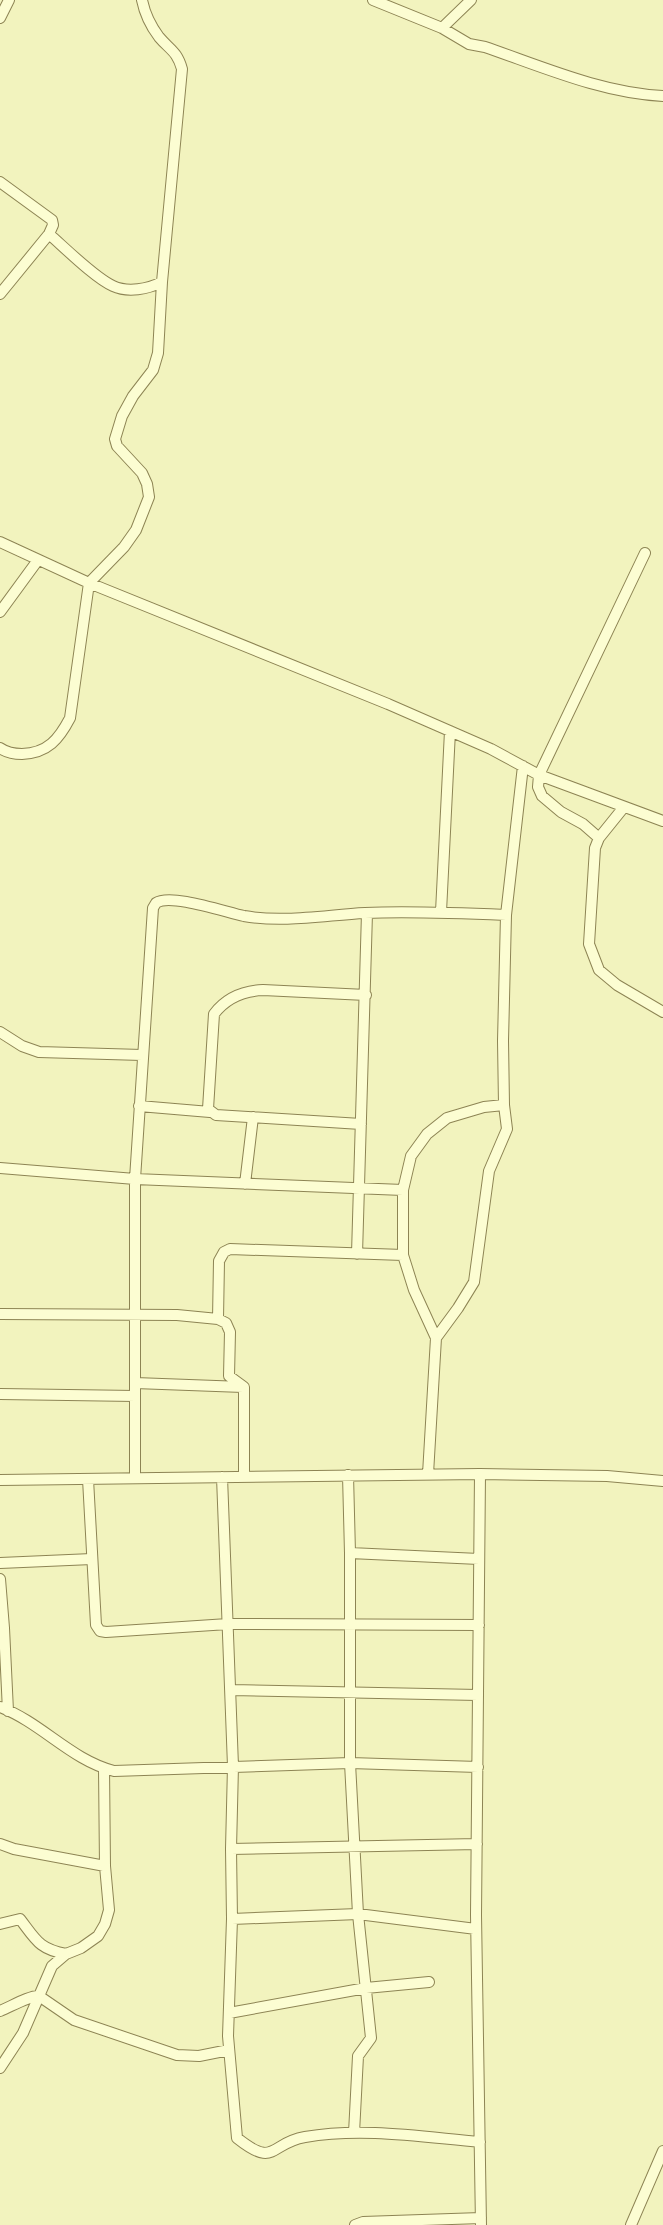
<svg xmlns="http://www.w3.org/2000/svg" width="663" height="2225" font-family="Georgia,serif">
  <style>
    .lines { fill: none; stroke-linecap: round; stroke-linejoin: round }
    .minor-casing { stroke: #8d8454; stroke-width: 12 }
    .minor { stroke: #fcfdd2; stroke-width: 10 }
  </style>
  <rect width="100%" height="100%" fill="#f2f3be"/>
  <g class="lines">
    <defs>
      <path id="minor" d="M373 0 442 28 469 44 485 47C543 67 602 93 663 96
        M0 18 9 0
        M442 28 471 0
        M0 182 52 220 53 225 49 234 0 294
        M49 234C65 248 95 278 113 286 128 293 148 289 162 282L182 69C177 51 170 50 159 37 150 25 145 15 142 0
        M0 542 89 583 388 704 491 749 539 775 538 787 542 796 561 812 583 824 599 838 595 848 589 944 599 970 617 985 663 1012
        M645 553 539 775 663 821
        M0 612 38 560
        M0 748C7 753 14 754 22 754 48 753 59 739 70 718L89 583 124 547 136 530 149 497 147 484 142 473 117 446 115 439 122 416 133 396 153 370 158 353 162 282
        M599 838 624 807
        M441 912 450 731
        M0 1032 22 1046 39 1052 142 1055
        M139 1106 210 1112
        M361 1124 216 1115 208 1109 214 1014C226 998 243 991 263 990L366 995
        M0 1168 135 1179 403 1190
        M245 1184 253 1117
        M357 1254 367 913
        M0 1314 177 1315 218 1319 226 1323 230 1332 229 1376 244 1387V1477
        M218 1319 219 1261 224 1252 230 1249 403 1255
        M436 1338 458 1308 474 1282 489 1171 507 1129 504 1105 503 1041 506 915 523 766
        M135 1383 243 1387
        M0 1394 135 1396
        M428 1474 436 1338 414 1290 403 1255V1190L411 1156 427 1134 447 1118 484 1107 504 1105
        M480 1474 476 1915 481 2225
        M348 1475 350 1553V1763L358 1914 371 2038 358 2056 354 2133
        M222 1477 233 1766 231 1849 232 1919 228 2036 237 2138C276 2169 269 2143 305 2137 363 2127 422 2137 480 2142
        M135 1478V1179L153 908 156 903C170 893 225 912 244 916 283 923 326 915 365 913 412 911 459 913 506 915
        M88 1479 96 1625 100 1631 106 1632 228 1624 479 1625
        M0 1480 480 1474 607 1476 663 1481
        M350 1553 479 1559
        M0 1563 92 1559
        M0 1579 4 1628H0
        M4 1628 8 1711
        M231 1690 478 1695
        M0 1707C42 1723 71 1760 114 1771L350 1763 478 1767
        M0 1844 14 1849 105 1866
        M231 1849 477 1844
        M232 1919 358 1914 476 1929
        M0 1924 20 1919C36 1940 39 1949 66 1954
        M0 2011C10 2007 31 1995 39 1996L74 2020 177 2055 199 2056 229 2050
        M229 2013 366 1988 429 1982
        M0 2068 23 2033 52 1966 66 1954 81 1948 98 1936 105 1924 109 1910 105 1866 104 1768
        M355 2225 363 2222 481 2218
        M631 2225 663 2151"/>
    </defs>
    <!-- minor casing -->
    <use href="#minor" class="minor-casing"/>
    <!-- minor -->
    <use href="#minor" class="minor"/>
  </g>
</svg>
